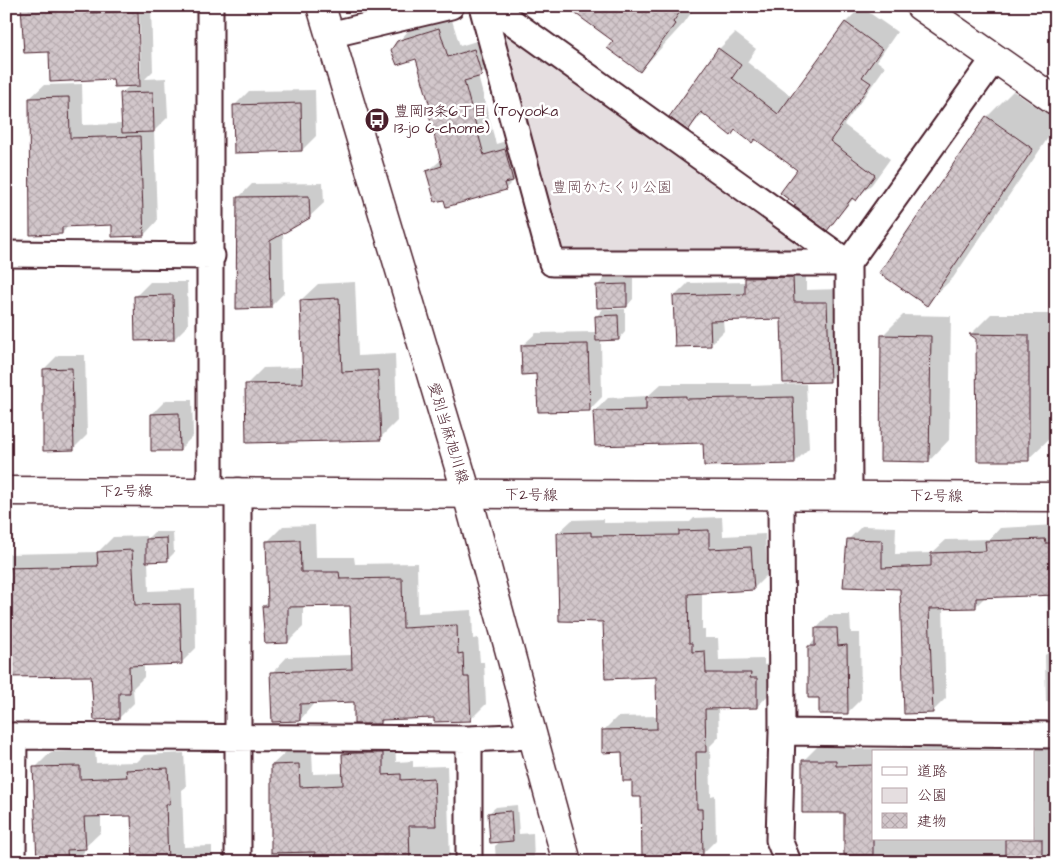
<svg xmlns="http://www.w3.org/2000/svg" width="1062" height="868" font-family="'Architects Daughter','Klee One',sans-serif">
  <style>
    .park { fill: #e5dee0; stroke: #987e86 }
    .shadow { fill: #0003; fill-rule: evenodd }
    .building { fill: url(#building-cross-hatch); stroke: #4a1f2b }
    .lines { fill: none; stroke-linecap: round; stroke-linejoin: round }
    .street-casing { stroke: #4a1f2b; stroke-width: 29 }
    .secondary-casing { stroke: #4a1f2b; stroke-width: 31 }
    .primary-casing { stroke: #4a1f2b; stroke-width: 31 }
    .street { stroke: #fff; stroke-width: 25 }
    .secondary { stroke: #fff; stroke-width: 28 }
    .primary { stroke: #fff; stroke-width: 28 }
    .labels { text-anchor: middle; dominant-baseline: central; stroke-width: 5; stroke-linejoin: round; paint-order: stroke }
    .poi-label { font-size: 15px; fill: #4a1f2b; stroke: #fff; text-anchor: start }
    .park-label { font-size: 15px; fill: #714f58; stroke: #fff }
    .street-label { font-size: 15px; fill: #4a1f2b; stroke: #fff }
  </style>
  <defs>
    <pattern id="building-cross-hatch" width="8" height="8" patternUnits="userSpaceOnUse" patternTransform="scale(1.25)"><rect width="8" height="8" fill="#d2c7cb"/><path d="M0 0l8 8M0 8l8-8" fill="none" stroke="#b6aaae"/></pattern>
  </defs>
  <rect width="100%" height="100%" fill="#fff"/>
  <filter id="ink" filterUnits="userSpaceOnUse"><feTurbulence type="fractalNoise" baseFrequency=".02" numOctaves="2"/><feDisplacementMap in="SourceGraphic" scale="10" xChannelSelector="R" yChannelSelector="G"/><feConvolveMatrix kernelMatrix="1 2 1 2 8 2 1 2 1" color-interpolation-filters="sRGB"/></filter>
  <g filter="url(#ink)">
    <!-- park -->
    <path class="park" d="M490 6 848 263H552Z"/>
    <!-- shadow -->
    <path class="shadow" d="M22 6H136L138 73H141L139 6H151L153 71 145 79 166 78 168 117 154 131 157 221 144 235 113 224 69 225 62 233 30 98 44 85 82 84 83 125 122 124 121 94 130 85 50 50 23 52Z
      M567 6H696L684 23 640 71 614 41Z
      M861 7 897 32 877 61 885 67 844 125 890 159 872 184 856 199 854 198 827 229 797 204 799 170 755 138 736 129 731 134 704 113 688 129 671 116 719 49 735 33 756 49 747 62 792 97 846 22Z
      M451 17 460 46 486 38 494 63 478 76 496 144 516 138 517 177 505 189 445 198 428 171 442 159 429 111 432 108 417 58 398 42 410 29Z
      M315 90 316 136 302 150 235 105 249 91Z
      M1013 91 1056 120V126L953 278 926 304 987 117Z
      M323 183 324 203 309 217 283 232 284 293 270 307 237 308 238 198 252 184Z
      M806 265V290L840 289 842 368 829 381 782 318 723 320 724 331 711 344 675 296 688 283 746 282V279L759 266Z
      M605 278H633V299L627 306 598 285Z
      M150 282H187L188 325 174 339 136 296Z
      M355 282 358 356 395 354 397 421 380 438 246 385 263 368 304 367 301 300 318 284Z
      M603 309H625V332L619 339H601L602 397 589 410 537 373 522 346 536 333 597 332V316Z
      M991 314H1049V439L1028 459 977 339 971 334Z
      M903 315 951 316 949 440 929 461 882 336Z
      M58 355H85L87 435 73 449 44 369Z
      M661 384H751V386L806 384 809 448 795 462 594 412 608 398 648 396Z
      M166 400H192L193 436 179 450 152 414Z
      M722 517 723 536 765 534 767 575 753 589 702 592V630H705V638H718L719 660 764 659V665L770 664V693L757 707 718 708 719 737 710 746 711 796 715 795 716 840 702 854 643 796 633 780 623 751 603 731 617 717 658 716 657 676 604 621 558 533 572 520 604 519V523L690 522 694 518Z
      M6 520 8 554 98 552 113 537 146 536V540L154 532H173L174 553 167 560 148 561 149 591 195 589 196 648 181 663 144 664V677L133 688 134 703 119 718 93 675 6 668Z
      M315 525 316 557H354L355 564 417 563 418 613 472 610 473 639 478 638 480 662H484L486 704 470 720 435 717 385 718 381 723 355 701 315 702 300 720 272 673 287 657 353 655 351 604 303 605V627L288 642 263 607 269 601 268 541 283 526Z
      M1056 525V702H1046L1045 655 1049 652 1047 594 986 596 975 607 943 608 946 698 932 712 901 587 848 540 862 526 896 527 895 554 932 553 946 540 990 539 1000 528Z
      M829 615H850L851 633H860L861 699 847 713 809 646 816 639V629Z
      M395 740 396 762 413 761V767L447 766 450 862H273L272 765 286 752 312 751 313 774 344 773 343 755 357 742Z
      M939 740 1056 743V862L845 861V812L803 761 820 744H852V749L930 748ZM873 752H1033V839H873Z
      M95 750 96 763 137 762 144 755 184 753 186 787 182 790 184 847 212 846V862H134L132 815 101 816V832L84 848V852L74 862H39L35 768 51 752Z
      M517 805 519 834 533 833 534 862H496L495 846 501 841 489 813 496 807Z"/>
    <!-- building -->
    <path class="building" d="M21 6H85L86 13 138 11 140 86 114 87 113 79 50 82 49 52 24 53Z
      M565 6H684L673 22 675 24 640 72 607 48 613 41Z
      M845 22 882 49 862 77 871 83 830 141 875 175 856 201 852 198 827 231 794 206 796 205 780 193 797 170 755 139 752 143 735 130 731 136 701 112 688 131 669 117 718 48 741 65 732 78 778 114Z
      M439 28 448 57 474 49 482 76 464 81 484 155 505 149 513 181 504 183 506 190 446 207 444 200 435 202 426 171 442 166 428 111 431 110 416 59 397 65 391 50 397 41Z
      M153 92 154 132 122 133 120 93Z
      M69 97 70 138 140 136 144 236 112 237V225L62 227V234L30 235 29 98Z
      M301 103 302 151 234 153 233 105Z
      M986 116 1033 149 927 306 879 273Z
      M309 196 310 218 270 241 271 308 236 309 237 197Z
      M793 277 794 302H827L830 382 783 383 781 319 710 321 711 346 675 347 673 296 745 294V278Z
      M627 284V307L597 308 596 285Z
      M173 295 174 340 135 341 134 296Z
      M339 298 342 372 378 370 381 440 246 443 245 384 303 383 300 300Z
      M618 315 619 340 596 341 595 316Z
      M969 334 1029 335V461H977L976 339Z
      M881 335 931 336 929 462 880 461Z
      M588 344 590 411 538 412 536 374 522 375 521 345Z
      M72 368 74 450 43 451V369Z
      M686 396V399L793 397 795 464 704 466 703 443 595 446 593 411 646 410V397Z
      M179 413 180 451H151V414Z
      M709 530V549L751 547 754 590 688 594 689 643H692V652L705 651 706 673H751L750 678H757V708L705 709 706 752H696L697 809H702L703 855 642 856 641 797H632V781H623L622 752 602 753V730L657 729 656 677 605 679 603 622 559 621 557 533 591 532V536L679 535V531Z
      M167 538 168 561 146 562V539Z
      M847 539 882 540V568L931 566V553L986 551 985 541 1045 539 1046 543H1056V595L976 598V608L929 609 933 713 904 714 900 589 843 587Z
      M300 540 301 572H339L340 579 402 578 403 628 457 625 458 654 463 653 464 677H469L471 721 434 722V718L381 720V724H354V702L300 704V721L272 722 270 672 352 669 350 606 288 607V643L265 644 262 606H268L266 541Z
      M132 550 135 605 180 604 182 664 129 666 130 693H119V719L94 720 91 676 6 677V568L98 566 97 552Z
      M815 628H837L838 646 847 645 848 714H819V698H808V646H815Z
      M355 753H383V775L401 774V780L434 778 436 826H409L410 862H315V852L271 853V765L299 764 300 787 343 785 342 754Z
      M802 760H836V766L873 765V855H844V813H802Z
      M80 766V779L127 777 126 770 168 768 170 804H166L168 862H133L131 816 84 817 86 849 67 850 68 862H37L33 767Z
      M511 811 513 841 490 843 488 813Z
      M1005 839H1042V862H1005Z"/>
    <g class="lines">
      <defs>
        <path id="street" d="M482 6 552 263H848
          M490 6 848 263
          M329 35 451 6
          M6 254 212 256
          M210 491V6
          M849 495 848 263 994 59
          M781 496 782 732 779 840 788 862
          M782 732 1056 735
          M6 736 469 739 532 736
          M13 862 14 736
          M238 862V491
          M469 862V739"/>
        <path id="secondary" d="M920 6 1056 101
          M6 491 1056 497"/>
        <path id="primary" d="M321 6 467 494 567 862"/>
      </defs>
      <!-- street casing -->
      <use href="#street" class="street-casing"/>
      <!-- secondary casing -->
      <use href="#secondary" class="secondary-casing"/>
      <!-- primary casing -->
      <use href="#primary" class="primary-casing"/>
      <!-- street -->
      <use href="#street" class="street"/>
      <!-- secondary -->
      <use href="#secondary" class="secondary"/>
      <!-- primary -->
      <use href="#primary" class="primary"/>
    </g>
  </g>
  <!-- icons -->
  <defs>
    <symbol id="bus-disc" viewBox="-11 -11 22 22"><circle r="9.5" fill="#4a1f2b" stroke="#fff"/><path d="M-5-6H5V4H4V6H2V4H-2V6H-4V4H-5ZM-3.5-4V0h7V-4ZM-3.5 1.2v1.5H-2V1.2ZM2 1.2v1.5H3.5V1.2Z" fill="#fff"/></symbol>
  </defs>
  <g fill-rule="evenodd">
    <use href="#bus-disc" x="363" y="106" width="28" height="28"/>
  </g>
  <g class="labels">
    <!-- poi labels -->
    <g class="poi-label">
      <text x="394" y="111">豊岡13条6丁目 (Toyooka<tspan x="394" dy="17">13-jo 6-chome)</tspan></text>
    </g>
    <!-- park labels -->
    <g class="park-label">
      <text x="612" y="187">豊岡かたくり公園</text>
    </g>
    <!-- street labels -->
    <g class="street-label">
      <text transform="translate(448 433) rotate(73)">愛別当麻旭川線</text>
      <text x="126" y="491">下2号線</text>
      <text transform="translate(531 495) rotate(1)">下2号線</text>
      <text transform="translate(936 496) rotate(1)">下2号線</text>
    </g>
  </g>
  <!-- margin -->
  <rect width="1062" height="868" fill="none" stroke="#fff" stroke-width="25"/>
  <rect x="12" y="12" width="1037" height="843" fill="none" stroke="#4a1f2b" stroke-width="2" filter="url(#ink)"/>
  <!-- legend -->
  <rect x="872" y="750" width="162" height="90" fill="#ffffff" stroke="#b7a5aa"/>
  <rect x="882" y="767" width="25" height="8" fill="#ffffff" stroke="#b7a5aa"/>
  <text x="917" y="776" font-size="15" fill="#4a1f2b">道路</text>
  <rect x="882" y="788" width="25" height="15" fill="#e5dee0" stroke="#b7a5aa"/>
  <text x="917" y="800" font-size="15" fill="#4a1f2b">公園</text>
  <rect x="882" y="813" width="25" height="15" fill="url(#building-cross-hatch)" stroke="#b7a5aa"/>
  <text x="917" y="826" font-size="15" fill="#4a1f2b">建物</text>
</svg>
